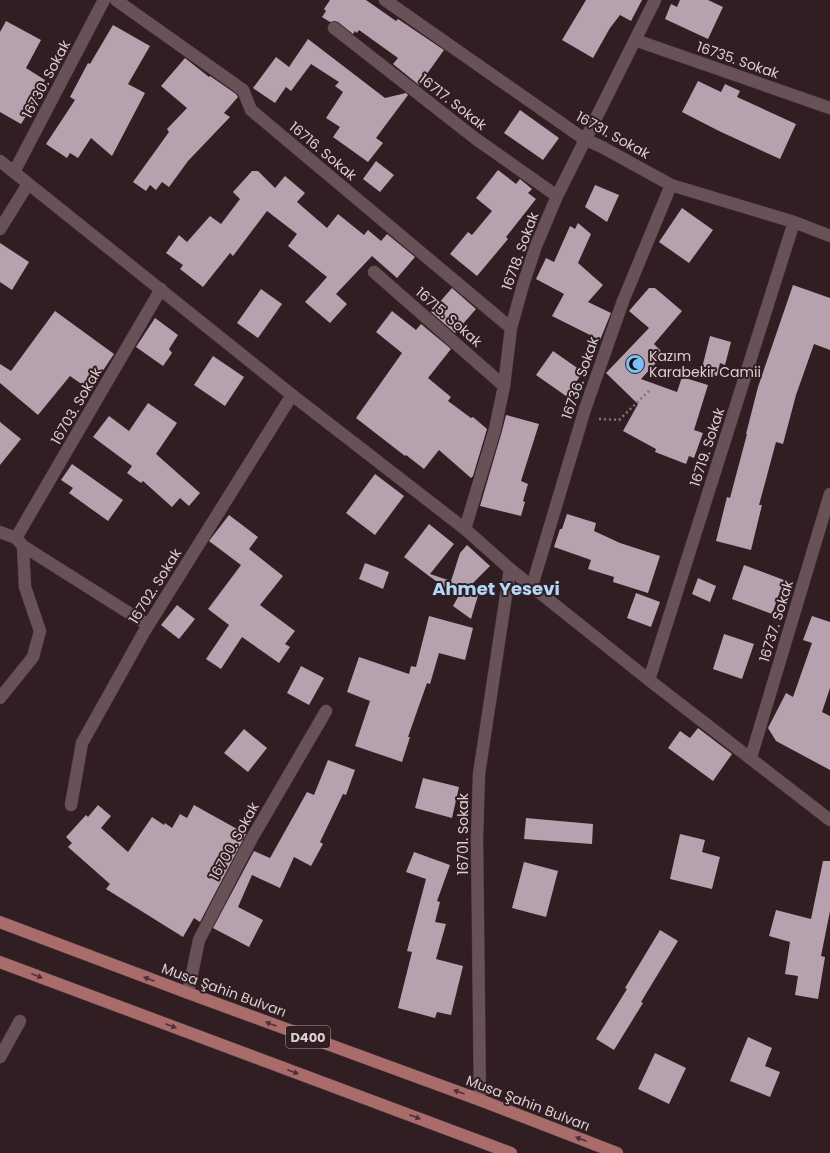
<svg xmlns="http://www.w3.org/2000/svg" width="830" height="1153" font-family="Poppins,sans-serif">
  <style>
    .building { fill: #b6a1af }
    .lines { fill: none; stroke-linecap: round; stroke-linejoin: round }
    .minor-casing { stroke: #4a3b3f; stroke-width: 13 }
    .tertiary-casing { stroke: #4a3b3f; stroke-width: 13 }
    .secondary-casing { stroke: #4a3b3f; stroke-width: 13 }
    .trunk-casing { stroke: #4a3b3f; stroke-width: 13 }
    .path { stroke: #827276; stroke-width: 2.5; stroke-dasharray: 2 3; stroke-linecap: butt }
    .minor { stroke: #685258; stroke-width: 12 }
    .tertiary { stroke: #685258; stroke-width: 12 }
    .secondary { stroke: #685258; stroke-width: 12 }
    .trunk { stroke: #a96c6a; stroke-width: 12 }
    .oneway { fill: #4e3235 }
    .labels { text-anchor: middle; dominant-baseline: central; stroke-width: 4; stroke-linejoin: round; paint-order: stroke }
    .shield { fill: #301e23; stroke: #a89a9e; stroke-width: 1 }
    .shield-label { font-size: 13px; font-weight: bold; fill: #dccfd2 }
    .street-label { font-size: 14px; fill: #dccfd2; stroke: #301e23 }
    .poi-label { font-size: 14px; fill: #dccfd2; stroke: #301e23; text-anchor: start }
    .district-label { font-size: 18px; font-weight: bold; fill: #b2d8f8; stroke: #301e23 }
  </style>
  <rect width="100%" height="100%" fill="#301e23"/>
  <!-- building -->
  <path class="building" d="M330 0H366L396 21 398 19 444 50 419 85 393 64 398 58 359 30 357 33 355 31 353 34 338 22 335 21 330 22 322 17 326 11 324 9Z
    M586 0H642L631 21 620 15 610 28 593 58 562 40Z
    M680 0H708L723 7 708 39 665 19 671 4 677 7Z
    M6 21 41 40 26 68 45 80 38 93 40 94 21 124 0 112V32Z
    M113 25 150 46 128 84 145 93 112 156 91 138 78 158 70 153 67 158 46 144 75 100 70 97 88 63 90 64Z
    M308 39 385 98 406 93 408 95 376 138 383 143 368 162 333 137 340 127 326 118 343 92 335 86 339 82 311 64 291 91 286 87 275 103 253 88 276 57 289 67Z
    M185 58 209 77 210 76 236 94 238 97 224 113 230 117 188 161 169 187 162 182 156 190 150 185 146 191 133 182 169 132 167 129 187 108 161 86Z
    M698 81 721 92 725 84 740 91 737 97 796 124 780 159 719 131 682 112Z
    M520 110 559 138 543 160 504 133Z
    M376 161 394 175 380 192 363 179Z
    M498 170 516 184 520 179 532 189 528 193 536 199 506 237 508 239 477 276 450 254 468 232 472 235 492 211 476 198Z
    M252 171H258L275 188 285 176 305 193 297 202 327 228 338 214 364 235 368 230 381 241 387 234 415 257 397 278 372 256 336 294 347 304 330 323 305 302 327 277 288 246 297 234 267 211 233 256 230 253 203 287 180 269 183 265 166 253 179 235 187 242 210 216 221 224 240 199 233 192Z
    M595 185 619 195 607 222 585 207Z
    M682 208 713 230 689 263 659 242Z
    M578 223 591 234 578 263 603 285 588 302 611 313 600 340 552 316 564 294 536 279 546 258 554 262 570 226 575 229Z
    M0 243 29 262 12 290 0 282Z
    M793 285 830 298V350L814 344 796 395 783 444 776 442 759 505H762L751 550 716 541 727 497 730 498 747 434H746L758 387Z
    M452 288 476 309 455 333 431 312Z
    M649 288H655L682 311 654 344 664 354 641 379 677 392 682 377 708 385 694 430 703 433 694 458 689 456 686 464 655 452 656 449 623 431 638 404 606 373 649 328 629 311Z
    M261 289 282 304 258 338 237 323Z
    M55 311 114 354 90 390 70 376 38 415 0 383V364L11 371Z
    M392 311 416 330 421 324 451 349 428 378 451 397 448 401 471 418 473 417 487 429 473 476 471 478 439 450 424 469 406 455 405 456 356 418 402 353 376 332Z
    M155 318 178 335 169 349 172 353 163 366 136 347Z
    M710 336 731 342 725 365 720 363 717 376 701 372Z
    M553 351 583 372 566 396 536 375Z
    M213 356 244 377 225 406 194 385Z
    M148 403 177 423 156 454 200 493 189 506 180 498 172 507 143 481 141 483 127 473 132 466 93 437 109 416 129 431Z
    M506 415 539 424 521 481 528 484 523 501 525 502 521 516 480 506 502 431Z
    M0 422 21 439 0 465Z
    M72 464 123 500 108 521 69 493 73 488 61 480Z
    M375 474 404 496 375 535 346 513Z
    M567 514 596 523 594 531 620 543 660 556 648 593 613 582 614 577 588 569 591 560 554 547 560 529H562Z
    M229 515 258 537 249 549 283 576 260 605 295 631 285 644 290 647 279 663 242 637 221 669 206 659 229 625 208 609 241 565 209 541Z
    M429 524 454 544 430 574 451 581 460 553 467 545 490 566 470 586 480 589 471 619 453 606 458 597 429 576 430 575 429 576 404 557Z
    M365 563 389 572 383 589 359 579Z
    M744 565 784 580 772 614 732 599Z
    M698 578 716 586 710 602 692 594Z
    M636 593 660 602 651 627 627 618Z
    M177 605 195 619 179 639 161 625Z
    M429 616 473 628 465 660 439 653 430 684 427 683 408 737H410L402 762 355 746 370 701 347 692 359 657 409 674 411 666 416 667Z
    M812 616 830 622V688L822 712 830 716V770L776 741 768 728 786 693 793 697 812 643 803 640Z
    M724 634 754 644 742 679 713 669Z
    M301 666 324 678 309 705 287 693Z
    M698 728 732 754 713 781 668 748 680 731 690 738Z
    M244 729 267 748 248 772 224 753Z
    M328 760 355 770 346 795 343 794 320 842 323 844 311 866 294 857 280 888 252 875 238 907 263 920 249 947 213 928 254 851 270 858 307 792 314 795Z
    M423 778 459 787 452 818 415 808Z
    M98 805 111 816 101 828 128 852 152 817 164 825 165 823 172 828 180 814 187 818 194 805 246 834 200 922 194 918 183 937 106 889 110 884 68 847 72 843 66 837 86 815 88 817Z
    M526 818 593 824 592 844 524 839Z
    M680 834 705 840 702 852 720 857 712 889 670 879Z
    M414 852 450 865 437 901 440 902 435 922 446 924 436 959 463 966 451 1015 437 1012 435 1018 398 1008 412 952 407 951 426 879 406 872Z
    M823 861H830V911L821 956 825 957 818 999 795 995 798 976 785 974 790 942 769 936 776 910 811 919Z
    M524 862 558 871 546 917 512 908Z
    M660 930 678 941 641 1002 643 1003 614 1050 596 1039 627 989 625 988Z
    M748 1037 772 1048 765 1066 780 1072 770 1097 730 1081Z
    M655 1053 686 1068 669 1104 638 1089Z"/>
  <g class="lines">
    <defs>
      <path id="minor" d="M116 0 243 90 251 110 511 328
        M385 0 584 139 602 147 671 185 794 222 830 236
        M334 28 476 139 557 196
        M635 40 830 108
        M14 172 104 0
        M0 229 28 184
        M374 272 504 386
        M465 529 495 429 504 386 511 328 523 285 536 246 557 196 655 0
        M0 532 16 538 23 546 148 625
        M16 538 161 289
        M532 586 585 409 623 301 671 185
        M649 680 794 222
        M0 698 33 657 40 631 25 587 23 546
        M751 757 830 494
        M71 805 82 743 144 632 292 395
        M188 993 199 940 252 838 326 711
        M0 1057 20 1021"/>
      <path id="tertiary" d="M480 1100 477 838 479 774 510 569"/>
      <path id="secondary" d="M0 161 292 395 465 529 510 569 649 680 830 820"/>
      <path id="trunk" d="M0 922 188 993 480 1100 617 1153
        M0 962 511 1153"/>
    </defs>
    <!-- minor casing -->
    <use href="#minor" class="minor-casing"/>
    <!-- tertiary casing -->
    <use href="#tertiary" class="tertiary-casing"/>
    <!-- secondary casing -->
    <use href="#secondary" class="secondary-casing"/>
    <!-- trunk casing -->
    <use href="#trunk" class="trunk-casing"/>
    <!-- path -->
    <path class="path" d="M599 419 619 420 651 389"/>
    <!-- minor -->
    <use href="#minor" class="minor"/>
    <!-- tertiary -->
    <use href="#tertiary" class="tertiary"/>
    <!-- secondary -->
    <use href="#secondary" class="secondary"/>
    <!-- trunk -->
    <use href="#trunk" class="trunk"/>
  </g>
  <!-- one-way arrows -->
  <defs><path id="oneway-solid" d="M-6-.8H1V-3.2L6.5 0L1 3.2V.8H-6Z"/></defs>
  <g class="oneway">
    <use href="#oneway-solid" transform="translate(37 976) rotate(21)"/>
    <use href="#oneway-solid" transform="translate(149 979) rotate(-159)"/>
    <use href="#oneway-solid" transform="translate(271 1024) rotate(-160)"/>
    <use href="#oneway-solid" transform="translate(171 1026) rotate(21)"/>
    <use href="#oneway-solid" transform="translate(293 1072) rotate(21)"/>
    <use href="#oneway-solid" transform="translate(459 1092) rotate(-160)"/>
    <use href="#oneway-solid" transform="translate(415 1117) rotate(21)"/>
    <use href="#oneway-solid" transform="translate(581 1139) rotate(-159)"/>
  </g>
  <!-- icons -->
  <defs>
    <symbol id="mosque-disc" viewBox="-11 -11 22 22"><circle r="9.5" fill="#79bff8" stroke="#301e23"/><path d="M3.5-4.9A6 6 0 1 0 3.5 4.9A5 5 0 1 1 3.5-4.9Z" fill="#111"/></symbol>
  </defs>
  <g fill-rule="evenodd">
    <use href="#mosque-disc" x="624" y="353" width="22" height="22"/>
  </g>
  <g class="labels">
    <!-- shield labels -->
    <rect class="shield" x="286" y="1026" width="44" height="22" rx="3"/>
    <g class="shield-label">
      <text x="308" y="1037">D400</text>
    </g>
    <!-- street labels -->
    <g class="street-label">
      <text transform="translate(738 60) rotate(19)">16735. Sokak</text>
      <text transform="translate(46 79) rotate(-62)">16730. Sokak</text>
      <text transform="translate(453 102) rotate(38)">16717. Sokak</text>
      <text transform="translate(613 135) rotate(29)">16731. Sokak</text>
      <text transform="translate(323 151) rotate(40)">16716. Sokak</text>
      <text transform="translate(520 251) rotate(-70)">16718. Sokak</text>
      <text transform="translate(449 317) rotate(41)">16715. Sokak</text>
      <text transform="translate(580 378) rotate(-71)">16736. Sokak</text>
      <text transform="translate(76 406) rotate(-60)">16703. Sokak</text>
      <text transform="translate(707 447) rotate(-72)">16719. Sokak</text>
      <text transform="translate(155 586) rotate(-58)">16702. Sokak</text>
      <text transform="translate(776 621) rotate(-73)">16737. Sokak</text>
      <text transform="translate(463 834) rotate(-90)">16701. Sokak</text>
      <text transform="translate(234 841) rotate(-61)">16700. Sokak</text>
      <text transform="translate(224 990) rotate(20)">Musa Şahin Bulvarı</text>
      <text transform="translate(528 1103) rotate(21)">Musa Şahin Bulvarı</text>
    </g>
    <!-- poi labels -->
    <g class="poi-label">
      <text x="649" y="356">Kazım<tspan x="649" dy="16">Karabekir Camii</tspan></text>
    </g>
    <!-- district labels -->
    <g class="district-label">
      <text x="496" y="588">Ahmet Yesevi</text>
    </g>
  </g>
</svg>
